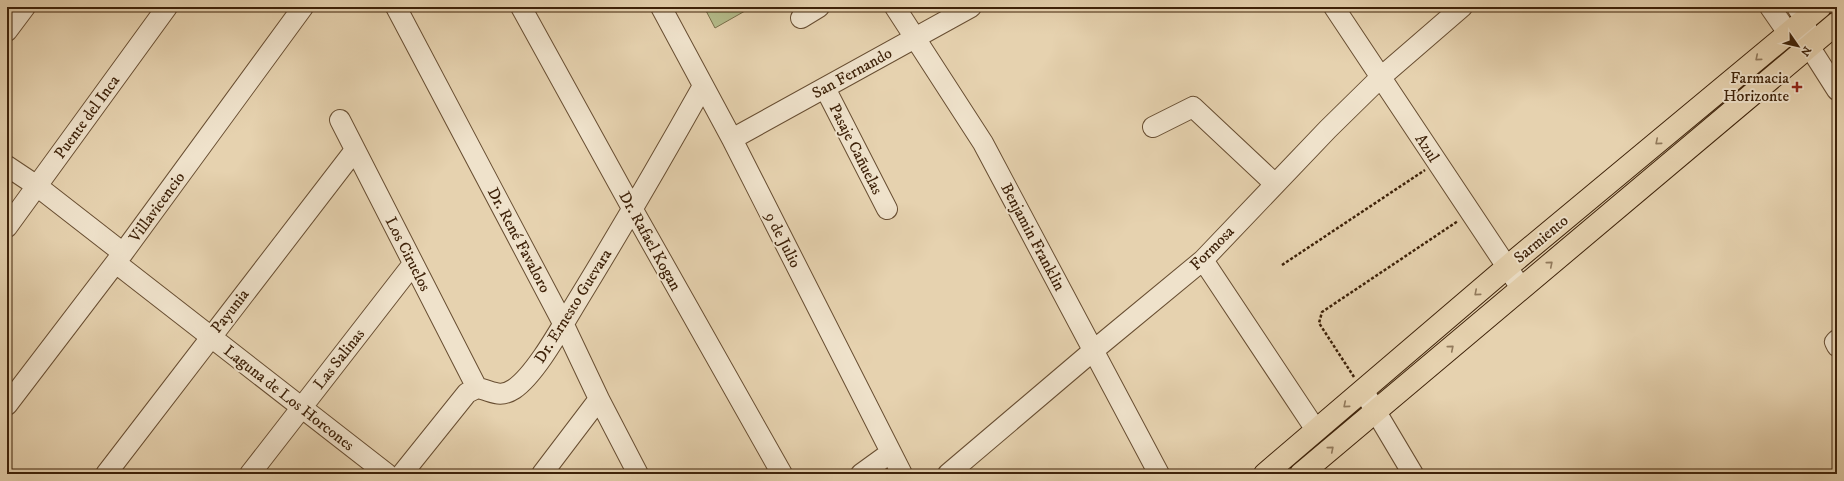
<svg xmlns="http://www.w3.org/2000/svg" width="1844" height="481" font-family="'IM FELL DW Pica',serif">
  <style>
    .green { fill: #b4bc8b; stroke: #796f4a }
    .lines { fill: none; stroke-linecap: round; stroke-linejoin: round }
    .minor-casing { stroke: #684e32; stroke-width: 22 }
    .major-casing { stroke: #3e2209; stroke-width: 24 }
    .path { stroke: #3e2209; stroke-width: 2.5; stroke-dasharray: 3 2; stroke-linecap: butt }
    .minor { stroke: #efe2cb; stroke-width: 20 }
    .major { stroke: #e6d2af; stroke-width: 22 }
    .oneway { stroke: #927a5c }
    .poi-dot { fill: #8f2418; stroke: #efe2cb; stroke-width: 1.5 }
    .labels { text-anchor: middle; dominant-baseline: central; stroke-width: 4; stroke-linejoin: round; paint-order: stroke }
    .street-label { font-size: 16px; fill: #3e2209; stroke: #efe2cb }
    .poi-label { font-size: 16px; fill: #3e2209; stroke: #efe2cb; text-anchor: end }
  </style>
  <rect width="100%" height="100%" fill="#e6d2af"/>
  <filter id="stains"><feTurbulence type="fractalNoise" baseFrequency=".005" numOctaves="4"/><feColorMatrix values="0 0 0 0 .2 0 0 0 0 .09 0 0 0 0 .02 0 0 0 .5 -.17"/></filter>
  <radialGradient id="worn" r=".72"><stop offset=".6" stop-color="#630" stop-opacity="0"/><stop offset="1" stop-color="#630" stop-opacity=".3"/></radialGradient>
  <!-- green -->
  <path class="green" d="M704 7H752L715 28Z"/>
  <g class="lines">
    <defs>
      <path id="minor" d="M396 7 563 323 599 399 638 474
        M521 7 633 210 782 474
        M661 7 732 139 902 474
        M895 7 983 143 1159 474
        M1334 7 1521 288
        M1770 7 1788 33 1802 42
        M1797 7 1805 20 1809 46 1837 90
        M801 18 819 7
        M7 31 25 7
        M825 88 887 209
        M340 120 477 388
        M1153 127 1193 107 1275 184
        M732 139 971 7
        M7 166 37 186 123 253
        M7 227 167 7
        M1203 260 1316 430
        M116 263 387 474
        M1837 340 1835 342 1837 346
        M1363 390 1413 474
        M7 405 123 253 303 7
        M106 474 355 150
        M250 474 413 264
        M402 474 467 393 477 388C491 390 499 399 514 389 536 374 562 326 576 303 620 231 662 159 703 86
        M542 474 599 399
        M861 474 890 453
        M948 474 1094 350 1203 260 1328 129 1381 77 1462 7"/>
      <path id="major" d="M1265 474 1506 268 1820 7
        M1301 474 1837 23"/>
    </defs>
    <!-- minor casing -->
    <use href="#minor" class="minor-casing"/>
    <!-- major casing -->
    <use href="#major" class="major-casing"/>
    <!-- path -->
    <path class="path" d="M1282 265 1425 170
      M1354 377 1319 323 1322 312 1458 221"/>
    <!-- minor -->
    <use href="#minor" class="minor"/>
    <!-- major -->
    <use href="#major" class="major"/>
  </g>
  <!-- one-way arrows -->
  <defs><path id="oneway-chevron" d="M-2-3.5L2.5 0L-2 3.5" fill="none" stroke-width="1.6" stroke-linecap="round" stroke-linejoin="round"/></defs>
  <g class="oneway">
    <use href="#oneway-chevron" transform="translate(1758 58) rotate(140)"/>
    <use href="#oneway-chevron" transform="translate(1658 142) rotate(140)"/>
    <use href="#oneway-chevron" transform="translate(1550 264) rotate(-40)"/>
    <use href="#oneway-chevron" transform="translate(1477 293) rotate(139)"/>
    <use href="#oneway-chevron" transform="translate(1451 348) rotate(-40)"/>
    <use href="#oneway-chevron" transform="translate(1346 405) rotate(140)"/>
    <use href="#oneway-chevron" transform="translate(1331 449) rotate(-40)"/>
  </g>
  <!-- markers -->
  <path class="poi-dot" d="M1795 81h4v4h4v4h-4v4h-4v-4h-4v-4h4z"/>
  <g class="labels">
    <!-- street labels -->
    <g class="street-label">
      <text transform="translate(852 73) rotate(-29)">San Fernando</text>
      <text transform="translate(87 117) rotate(-54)">Puente del Inca</text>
      <text transform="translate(1427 148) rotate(57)">Azul</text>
      <text transform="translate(856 149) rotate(63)">Pasaje Cañuelas</text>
      <text transform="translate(157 207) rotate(-54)">Villavicencio</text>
      <text transform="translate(1033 237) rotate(62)">Benjamin Franklin</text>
      <text transform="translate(1541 239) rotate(-40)">Sarmiento</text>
      <text transform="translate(519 240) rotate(62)">Dr. René Favaloro</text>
      <text transform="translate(783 240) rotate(63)">9 de Julio</text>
      <text transform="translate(650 241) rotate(61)">Dr. Rafael Kogan</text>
      <text transform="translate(1212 248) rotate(-45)">Formosa</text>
      <text transform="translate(408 254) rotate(63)">Los Ciruelos</text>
      <text transform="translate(573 306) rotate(-58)">Dr. Ernesto Guevara</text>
      <text transform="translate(230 311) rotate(-52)">Payunia</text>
      <text transform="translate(339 359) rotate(-52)">Las Salinas</text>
      <text transform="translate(289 398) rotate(38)">Laguna de Los Horcones</text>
    </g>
    <!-- poi labels -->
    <g class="poi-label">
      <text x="1789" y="78">Farmacia<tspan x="1789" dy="18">Horizonte</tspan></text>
    </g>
  </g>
  <!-- margin -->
  <rect width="1844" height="481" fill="none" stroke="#e6d2af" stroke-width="24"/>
  <rect x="8" y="8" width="1828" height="465" fill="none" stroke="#3e2209" stroke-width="2"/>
  <rect x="12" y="12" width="1820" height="457" fill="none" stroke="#3e2209"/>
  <!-- north arrow -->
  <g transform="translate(1798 46) rotate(124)" stroke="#efe2cb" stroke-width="3" paint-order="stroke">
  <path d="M0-3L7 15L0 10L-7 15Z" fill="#3e2209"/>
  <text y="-6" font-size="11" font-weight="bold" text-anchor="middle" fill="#3e2209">N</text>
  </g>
  <rect width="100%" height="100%" filter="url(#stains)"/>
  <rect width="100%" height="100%" fill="url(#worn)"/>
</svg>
